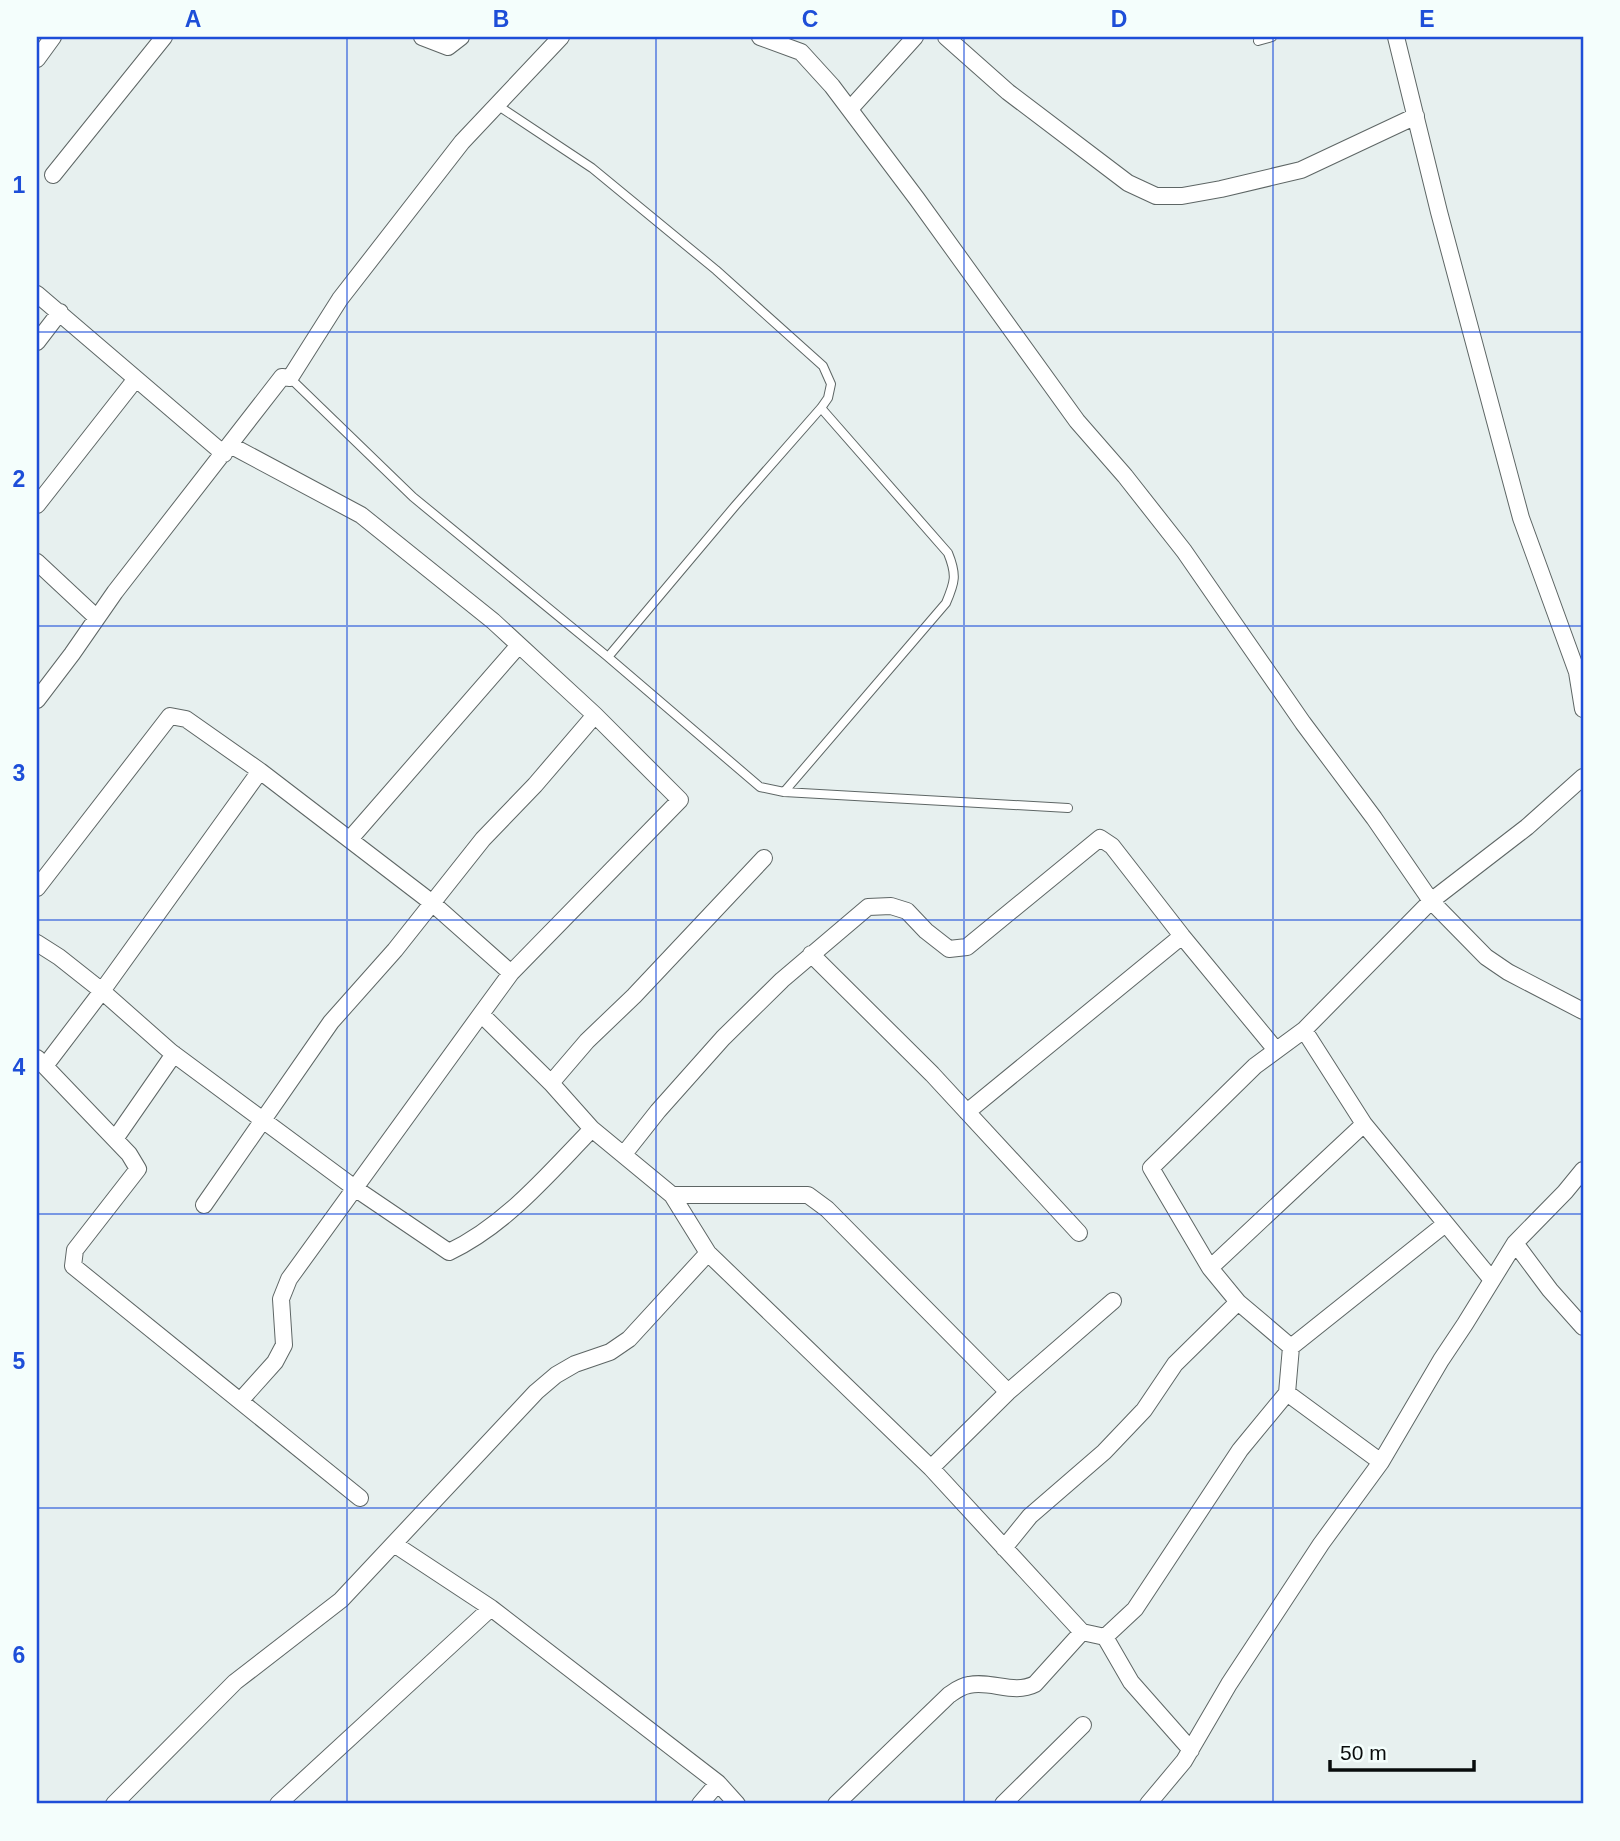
<svg xmlns="http://www.w3.org/2000/svg" width="1620" height="1841" font-family="Arial,sans-serif">
  <style>
    .lines { fill: none; stroke-linecap: round; stroke-linejoin: round }
    .service-casing { stroke: #5e6665; stroke-width: 10 }
    .minor-casing { stroke: #5e6665; stroke-width: 18 }
    .service { stroke: #fff; stroke-width: 8 }
    .minor { stroke: #fff; stroke-width: 16 }
    .grid { fill: none; stroke: #1d4ed8; stroke-width: 2; stroke-opacity: 0.55 }
    .neatline { fill: none; stroke: #1d4ed8; stroke-width: 2.5 }
    .grid-label { font-size: 23px; text-anchor: middle; font-weight: bold; fill: #1d4ed8 }
  </style>
  <rect width="100%" height="100%" fill="#e7f0ef"/>
  <g class="lines">
    <defs>
      <path id="service" d="M1258 41 1272 37
        M290 378 413 497 608 657 735 506 821 408 828 398 831 384 823 366 716 270 592 168 497 105
        M608 657 760 787 784 792 1068 808
        M784 792 946 603C955 582 957 575 948 553L821 408"/>
      <path id="minor" d="M422 37 448 47 461 37
        M760 37 801 52 832 86 917 199 1077 421 1125 476 1184 551 1303 723 1374 818 1431 901 1486 957 1508 972 1583 1011
        M946 37 1008 92 1128 183 1156 196H1182L1221 189 1301 170 1416 116
        M1396 37 1439 212 1521 518 1577 672 1583 668
        M37 59 53 37
        M850 109 915 37
        M53 175 164 37
        M37 294 224 454
        M37 342 60 312
        M230 445 361 515 493 621 595 715 680 800 511 973 481 1014 289 1279 281 1299 284 1345 275 1362 240 1401
        M37 505 135 380
        M37 562 97 618
        M1577 672 1583 709
        M37 700 72 654 115 592 282 377 290 378 340 299 462 142 561 37
        M350 839 519 645
        M37 888 170 716 186 719 260 771 431 902 511 973
        M37 943 59 957 102 991 171 1052 356 1189 449 1252C506 1225 548 1174 592 1129
        M811 954 932 1074 1079 1233
        M481 1014 551 1083 592 1129 672 1195 708 1253 931 1468 1082 1632 1105 1637 1131 1682 1191 1750
        M1304 1030 1364 1124 1492 1280
        M37 1058 129 1154 138 1169 75 1250 73 1266 360 1498
        M45 1066 102 991 260 771
        M551 1083 587 1041 634 996 764 858
        M967 1112 1182 936
        M115 1139 174 1054
        M624 1154 658 1111 723 1038 782 980 868 907 891 906 907 911 926 931 949 949 967 947 1100 838 1112 846 1182 936 1276 1050
        M672 1195H808L827 1209 1008 1392
        M204 1205 331 1022 395 950 483 839 535 785 595 715
        M1515 1243 1550 1290 1583 1327
        M1210 1268 1364 1124
        M1291 1347 1444 1225
        M1381 1462 1287 1393 1291 1347 1238 1302 1210 1268 1151 1168 1255 1066 1304 1030 1431 901 1527 827 1583 777
        M931 1468 1008 1392 1113 1301
        M394 1544 491 1608 718 1783 737 1804
        M1004 1548 1030 1516 1104 1452 1144 1410 1175 1364 1238 1302
        M1105 1637 1135 1609 1240 1450 1287 1393
        M114 1804 235 1682 341 1600 536 1392 556 1375 575 1364 610 1352 629 1339 708 1253
        M278 1804 491 1608
        M700 1804 718 1783
        M836 1804 949 1695C955 1691 961 1686 969 1685 991 1680 1014 1695 1035 1684L1082 1632
        M1003 1804 1083 1725
        M1148 1804 1184 1761 1229 1684 1321 1544 1381 1462 1441 1360 1465 1324 1515 1243 1565 1192 1583 1170"/>
    </defs>
    <!-- service casing -->
    <use href="#service" class="service-casing"/>
    <!-- minor casing -->
    <use href="#minor" class="minor-casing"/>
    <!-- service -->
    <use href="#service" class="service"/>
    <!-- minor -->
    <use href="#minor" class="minor"/>
  </g>
  <!-- grid -->
  <path class="grid" d="M347 37V1804M656 37V1804M964 37V1804M1273 37V1804M37 332H1583M37 626H1583M37 920H1583M37 1214H1583M37 1508H1583"/>
  <!-- border -->
  <rect width="1620" height="1841" fill="none" stroke="#f4fefc" stroke-width="77"/>
  <!-- scale -->
  <path d="M1330 1760v10h144v-10" fill="none" stroke="#090c0c" stroke-width="3.5"/>
  <text x="1340" y="1760" font-size="21" fill="#090c0c" stroke="#f4fefc" stroke-width="5" paint-order="stroke">50 m</text>
  <rect x="38" y="38" width="1544" height="1764" class="neatline"/>
  <g class="grid-label">
    <text x="193" y="27">A</text>
    <text x="501" y="27">B</text>
    <text x="810" y="27">C</text>
    <text x="1119" y="27">D</text>
    <text x="1427" y="27">E</text>
    <text x="19" y="193">1</text>
    <text x="19" y="487">2</text>
    <text x="19" y="781">3</text>
    <text x="19" y="1075">4</text>
    <text x="19" y="1369">5</text>
    <text x="19" y="1663">6</text>
  </g>
</svg>
